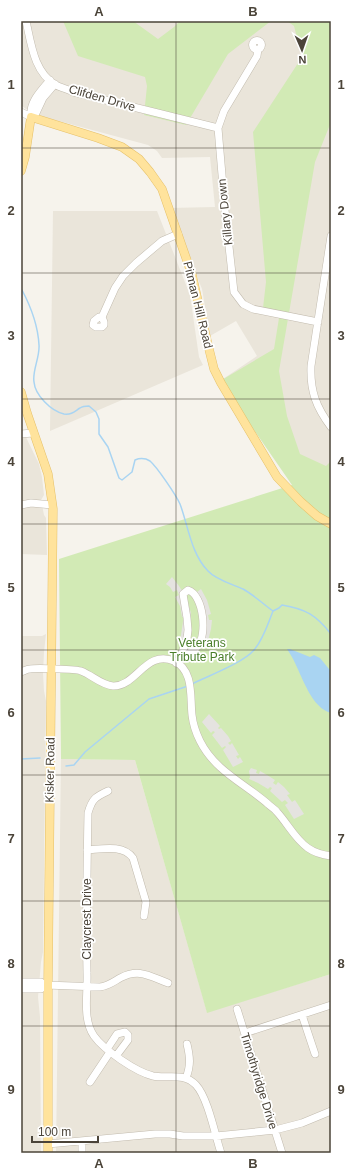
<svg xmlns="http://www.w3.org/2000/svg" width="352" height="1174" font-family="Arial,sans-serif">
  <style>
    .residential { fill: #eae5da }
    .green { fill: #d2eab5 }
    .parking { fill: #e5e3e0 }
    .water { fill: #a9d4f2 }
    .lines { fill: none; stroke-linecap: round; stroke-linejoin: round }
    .stream { stroke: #a9d4f2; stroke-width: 1.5 }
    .minor-casing { stroke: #c2bbae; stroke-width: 8 }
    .major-casing { stroke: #e6c16a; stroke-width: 9 }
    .minor { stroke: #fff; stroke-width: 7 }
    .major { stroke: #ffe39c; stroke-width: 8 }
    .grid { fill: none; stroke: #4b4439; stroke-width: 1; stroke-opacity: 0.55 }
    .labels { text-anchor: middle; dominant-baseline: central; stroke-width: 3.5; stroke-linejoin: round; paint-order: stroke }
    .street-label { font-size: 12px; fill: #4b4439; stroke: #fff }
    .park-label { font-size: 12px; fill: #4a7f2a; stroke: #fff }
    .neatline { fill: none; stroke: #4b4439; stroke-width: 1.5 }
    .grid-label { font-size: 13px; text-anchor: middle; font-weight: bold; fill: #4b4439 }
  </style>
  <rect width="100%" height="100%" fill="#f6f3ec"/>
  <!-- residential -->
  <path class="residential" d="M21 21H331V515L220 381 257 356 236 321 210 336 202 289 169 208 215 207 210 157 162 158 157 151 148 145 44 117 26 109 21 105Z
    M53 211H157L190 295 199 357 203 365 50 431Z
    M21 427 39 464 42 477 44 495 41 500 44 515 46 518 47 555 21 554Z
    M46 634 44 652 43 673 44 691 46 701 43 952 41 962 38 997 40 1017 41 1153H21V636H42Z
    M61 759 135 760 207 1012 331 974V1153H56Z"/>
  <!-- green -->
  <path class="green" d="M63 21H133L158 39 174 27 180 21H271L228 54 186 125 144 115 147 86 145 77 78 56Z
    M287 21H331V122L315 162 279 371 287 416 300 454 326 466 331 461V974L207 1013 135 760 61 759 59 559 292 485 220 381 274 349 279 318 263 308 266 282 253 132 302 57 294 26Z"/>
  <!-- parking -->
  <path class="parking" d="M172 577 179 586 186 597 191 613 190 644 180 642 183 621H187L186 617H182L180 606 175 597 179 595 177 590 173 592 170 587 166 584Z
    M201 589 207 600 211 614 208 615 209 620H212L211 629 207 645 196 641 200 632V624L199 609 192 596Z
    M209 714 220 726 218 728 219 729 221 728 228 736 231 741 228 743 230 745 232 743 239 755 236 756 238 759 240 757 243 762 233 767 223 750 226 747 225 746 222 748 212 735 215 732 213 731 211 733 202 722Z
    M251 768 257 770 256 773 259 774 260 771 267 775 275 780 273 783 276 785 278 782 284 787 290 794 287 795 292 802 295 800 304 814 294 819 285 805 288 803 285 800 282 802 270 791 272 788 270 787 268 789 258 783 249 779 250 777 249 771Z"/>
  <!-- water -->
  <path class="water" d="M287 649H290L310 657 314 655 320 658 329 669 331 670V713C312 708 303 679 295 663 293 658 290 654 287 649Z"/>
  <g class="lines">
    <!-- stream -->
    <path class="stream" d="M22 290C31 307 38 326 39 345 40 357 32 371 34 382 35 395 51 411 64 414 72 415 75 411 80 408 83 406 86 406 89 406L96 412 99 419V434L108 447 119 478 122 480 132 472 135 460C140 458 145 458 150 461 157 467 176 495 180 504 188 525 191 554 208 571 216 580 232 584 243 589 254 595 263 604 273 611
      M192 684C208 676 243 663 254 650 263 640 268 624 273 611L279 608 282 605C306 609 316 615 331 634
      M21 759 40 758
      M66 766 74 765 85 752 149 699 188 686"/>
    <defs>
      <path id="minor" d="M26 21C31 43 34 73 56 85 61 88 68 89 73 92L218 128
        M252.5 45a4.5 4.5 0 1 1 9 0a4.5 4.5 0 1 1-9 0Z
        M258 49 257 56 224 111 218 128 225 210 234 292 243 304 253 309 318 322
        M21 112 31 117
        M31 117C29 102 41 91 50 80
        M31 117 36 113 43 98 55 84
        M331 236 311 366C310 391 316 407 331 427
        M102 317H99L94 321 93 325 96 327H102L104 325V322L102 317 115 288 123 276 136 263 162 241 178 234
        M21 434 33 433
        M21 505 31 503 52 505
        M176 663C182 655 192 653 198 646 207 635 204 595 188 590L183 594 187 618 188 630 187 639 180 658
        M21 672C24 671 27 669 30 669 35 668 77 669 81 671 92 675 101 685 113 686 136 687 146 649 174 661 194 670 190 697 192 715 193 724 196 733 200 741 215 771 244 783 268 804 271 807 275 809 277 812 288 824 295 839 308 848 315 853 323 855 331 856
        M108 791C95 797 92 799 88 813 87 866 86 920 87 973 88 993 82 1019 94 1036 104 1050 136 1072 153 1076 168 1079 184 1072 196 1085 208 1098 215 1135 221 1153
        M87 850C102 849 123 844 133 858L146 902 144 916
        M21 982H41L45 985 100 987C108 986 113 982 120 978 139 968 149 976 168 983
        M21 989H41L45 985
        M237 1009 282 1153
        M302 1015 315 1054
        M245 1033 331 1005
        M107 1049 117 1034 125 1032 128 1035V1040L116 1056
        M186 1078C191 1065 190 1057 187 1044
        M90 1082 110 1052
        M82 1141V1153
        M48 1144 155 1134H170L183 1136H216L275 1130 302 1123 331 1111"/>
      <path id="major" d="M21 171 25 157 31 117 98 138 122 147 139 159 150 172 162 189 192 275 208 345 214 369 221 383 277 477 301 502 317 516 331 524
        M21 392 27 413 48 474 53 509 48 985V1153"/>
    </defs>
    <!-- minor casing -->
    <use href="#minor" class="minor-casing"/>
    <!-- major casing -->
    <use href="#major" class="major-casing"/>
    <!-- minor -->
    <use href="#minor" class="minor"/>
    <!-- major -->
    <use href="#major" class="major"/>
  </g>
  <!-- grid -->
  <path class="grid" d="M176 21V1153M21 148H331M21 273H331M21 399H331M21 524H331M21 650H331M21 775H331M21 901H331M21 1026H331"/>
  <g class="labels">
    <!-- street labels -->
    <g class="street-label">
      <text transform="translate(102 98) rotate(16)">Clifden Drive</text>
      <text transform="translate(225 212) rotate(-96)">Killary Down</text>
      <text transform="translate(198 305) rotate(76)">Pitman Hill Road</text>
      <text transform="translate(50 770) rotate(-89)">Kisker Road</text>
      <text transform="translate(87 919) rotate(-90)">Claycrest Drive</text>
      <text transform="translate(259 1081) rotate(73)">Timothyridge Drive</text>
    </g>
    <!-- park labels -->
    <g class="park-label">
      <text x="202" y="643">Veterans<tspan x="202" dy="14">Tribute Park</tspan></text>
    </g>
  </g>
  <!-- border -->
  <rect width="352" height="1174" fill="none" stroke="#ffffff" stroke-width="44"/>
  <!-- north arrow -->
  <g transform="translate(302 50) rotate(178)" stroke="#ffffff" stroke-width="3" paint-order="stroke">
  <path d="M0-3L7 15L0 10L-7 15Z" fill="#4b4439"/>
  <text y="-6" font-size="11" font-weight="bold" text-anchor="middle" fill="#4b4439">N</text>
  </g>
  <!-- scale -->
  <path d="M32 1136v6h66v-6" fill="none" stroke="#4b4439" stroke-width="2"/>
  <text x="38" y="1136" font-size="12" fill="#4b4439" stroke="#ffffff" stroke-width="3" paint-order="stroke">100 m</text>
  <rect x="22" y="22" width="308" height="1130" class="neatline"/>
  <g class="grid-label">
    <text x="99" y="16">A</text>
    <text x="253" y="16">B</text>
    <text x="11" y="89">1</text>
    <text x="341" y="89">1</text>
    <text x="11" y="215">2</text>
    <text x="341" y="215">2</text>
    <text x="11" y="340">3</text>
    <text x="341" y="340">3</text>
    <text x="11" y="466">4</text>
    <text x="341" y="466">4</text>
    <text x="11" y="592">5</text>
    <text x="341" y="592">5</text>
    <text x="11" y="717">6</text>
    <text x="341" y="717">6</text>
    <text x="11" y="843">7</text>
    <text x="341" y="843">7</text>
    <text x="11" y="968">8</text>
    <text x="341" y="968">8</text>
    <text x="11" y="1094">9</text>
    <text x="341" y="1094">9</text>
    <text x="99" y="1168">A</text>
    <text x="253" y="1168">B</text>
  </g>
</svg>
